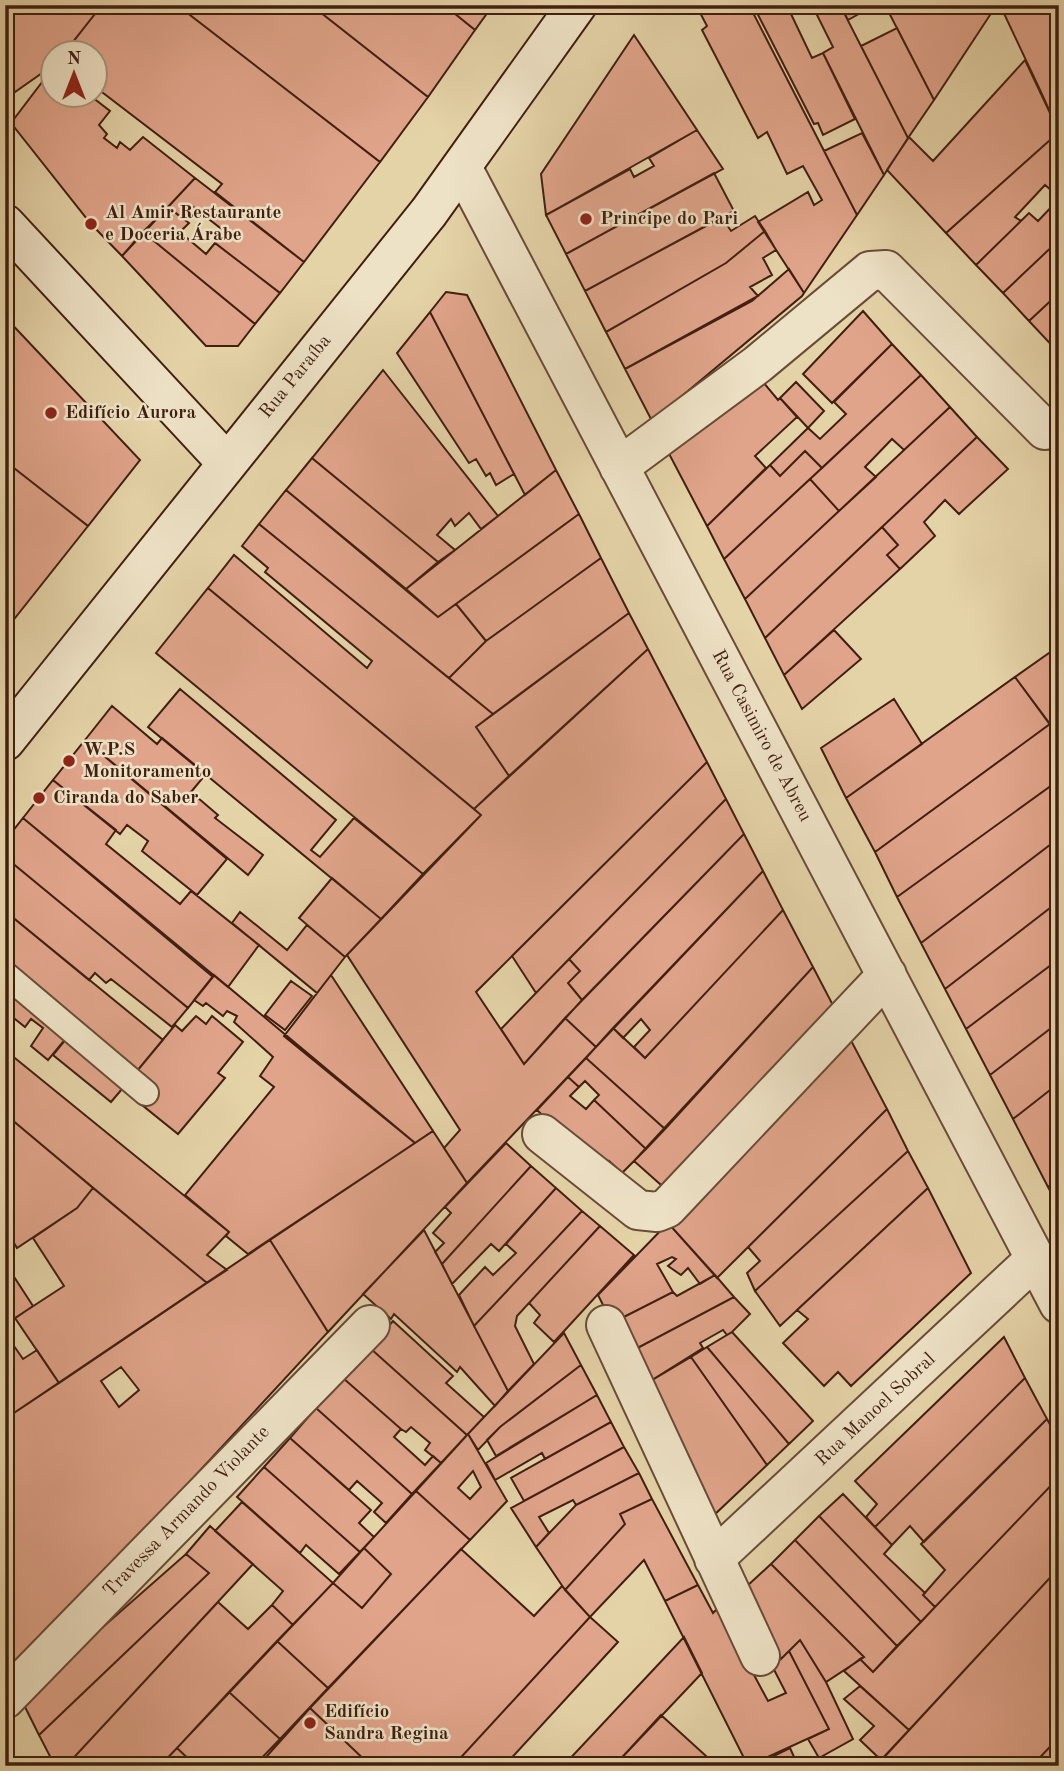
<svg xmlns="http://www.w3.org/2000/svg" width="1064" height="1771" font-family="'Old Standard TT',serif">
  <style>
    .building { fill: #e0a48a; stroke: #401f11; stroke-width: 2; fill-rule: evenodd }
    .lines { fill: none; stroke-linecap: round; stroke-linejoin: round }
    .lane-casing { stroke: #694c37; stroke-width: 28 }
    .street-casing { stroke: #694c37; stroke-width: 42 }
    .secondary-casing { stroke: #401f11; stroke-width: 42 }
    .lane { stroke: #eee2c6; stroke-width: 24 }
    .street { stroke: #eee2c6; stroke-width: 38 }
    .secondary { stroke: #eee2c6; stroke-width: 38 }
    .poi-dot { fill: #8f2418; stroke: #eee2c6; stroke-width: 2.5 }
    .labels { text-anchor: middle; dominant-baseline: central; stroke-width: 5; stroke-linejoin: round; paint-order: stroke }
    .poi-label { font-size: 19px; font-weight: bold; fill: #401f11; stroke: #eee2c6; text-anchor: start }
    .street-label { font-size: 19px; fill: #401f11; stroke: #eee2c6 }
  </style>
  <rect width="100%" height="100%" fill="#e5d3a8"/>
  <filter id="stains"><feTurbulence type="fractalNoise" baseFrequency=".00286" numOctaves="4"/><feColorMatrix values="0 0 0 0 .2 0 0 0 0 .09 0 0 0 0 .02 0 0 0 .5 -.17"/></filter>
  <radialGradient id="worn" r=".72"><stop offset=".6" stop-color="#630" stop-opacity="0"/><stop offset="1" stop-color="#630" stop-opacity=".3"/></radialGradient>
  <!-- building -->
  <path class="building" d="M16 5H102L65 52H52V66L5 99V12Z
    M102 5H177L380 162 304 262 215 192 222 184 94 86V52H65Z
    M177 5H311L428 97 380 162Z
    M311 5H444L475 30 428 97Z
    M444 5H493L475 30Z
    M696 5H749L857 215 804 293 758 222 808 192 814 205 822 200 803 166 787 174 767 132 758 138 702 30 707 26Z
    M753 5H799L800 8 791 14 812 58 823 53 855 119 823 135 818 123 814 124Z
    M812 5H840L908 138 884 175 823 53 833 47Z
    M840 5H875L848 20Z
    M885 5H995L996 6 934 100Z
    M1000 5H1059V132L1040 90Z
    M897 28 934 100 908 138 861 46Z
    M634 35 697 130 546 215 541 174Z
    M1025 60 1059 132 946 233 887 170 909 137 933 161Z
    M52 69V94H88L110 111 99 125 107 134 104 138 117 148 120 142 130 150 143 137 195 178 122 256 91 224 11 123Z
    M697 130 723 169 566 254 546 215 630 169 634 177 654 166 649 158Z
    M1059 132V185L1052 191 1045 185 1015 217 1021 221 976 265 946 233Z
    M862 133 884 175 857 215 824 151Z
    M714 173 734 211 585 291 566 254Z
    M195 178 304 262 280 293 215 243 224 231 192 206 182 218 168 207Z
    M1059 185V240L1003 293 976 265 1029 213 1038 221 1058 200 1051 192Z
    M168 207 189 223 180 232 206 254 215 243 280 293 255 324 143 232Z
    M755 216 765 231 726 263 606 332 585 291 722 217 731 231Z
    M765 231 776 250 763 258 772 275 750 287 758 296 625 369 606 332 726 263Z
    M143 232 255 324 238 346H206L122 256Z
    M1059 240V293L1029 321 1003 293Z
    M789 269 804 293 802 296 652 421 625 369 752 301Z
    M446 292 467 295 556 470 525 495 430 312Z
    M1059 293V353L1029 321Z
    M863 311 892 344 832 403 803 374Z
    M430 312 514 474 496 485 490 473 486 476 476 459 469 463 397 353Z
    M5 317 140 460 88 526 5 461Z
    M892 344 921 375 822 468 805 451 780 476 770 465 808 428 820 439 846 414 834 402Z
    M383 370 498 516 481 529 469 513 455 526 451 519 437 535 455 550 438 562 312 458Z
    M921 375 950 407 904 450 892 439 865 467 876 477 839 511 810 479Z
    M758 376 778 400 780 398 797 417 755 456 766 468 707 526 666 448Z
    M796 382 824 411 808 428 780 398Z
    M950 407 977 437 765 638 745 599Z
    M977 437 1008 469 959 514 945 500 924 522 935 536 900 569 887 555 898 545 882 527Z
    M805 451 822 468 724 559 707 526 770 465 780 476Z
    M312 458 438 562 406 589 286 490Z
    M5 461 88 526 11 623 5 618Z
    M556 470 579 514 438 617 406 589Z
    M810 479 839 511 745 599 724 559Z
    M286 490 438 617 456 604 486 641 449 678 259 524Z
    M579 514 601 558 486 641 456 604Z
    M259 524 493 714 476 727 509 776 474 809 208 588 234 555 367 668 372 661 265 572 268 568 242 546Z
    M882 527 898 545 887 555 900 569 784 675 765 638Z
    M601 558 629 613 493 714 449 678 486 641Z
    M208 588 481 815 423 874 156 653Z
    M629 613 648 649 509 776 476 727Z
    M834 630 861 659 802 709 784 675Z
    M1059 646V737L1015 677Z
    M648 649 707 762 476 992 524 1064 565 1018 596 1047 467 1183 444 1148 460 1130 347 955 481 815 474 809Z
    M1015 677 1050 724 875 852 846 798Z
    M180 689 336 820 311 850 320 857 354 818 423 874 381 919 148 727Z
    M894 699 922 744 846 798 821 748Z
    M112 706 157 744 162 738 206 774 191 792 218 815 215 818 263 855 248 875 85 740Z
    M1050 724 1059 737V780L897 897 875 852Z
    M85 740 227 859 197 895 142 851 148 841 127 825 120 834 53 780Z
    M707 762 726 799 536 993 512 956Z
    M53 780 116 830 106 844 180 904 191 891 259 945 228 987 23 818Z
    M1059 780V838L921 943 897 897Z
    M726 799 744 834 582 1000 568 983 580 971 569 959Z
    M23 818 213 977 188 1008 5 857V841Z
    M744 834 763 871 596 1047 565 1018Z
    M1059 838V901L945 989 921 943Z
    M5 857 188 1008 172 1027 111 979 106 983 95 973 89 980 5 911Z
    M763 871 783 910 645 1058 634 1047 650 1030 641 1019 623 1038 613 1028Z
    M332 878 381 919 345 957 299 918Z
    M1059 901V959L966 1029 945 989Z
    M783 910 813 967 665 1129 586 1058 613 1028 645 1058Z
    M5 911 163 1040 137 1071 5 964Z
    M240 912 287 950 307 925 345 957 317 993 232 923Z
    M569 959 580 971 568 983 582 1000 524 1064 501 1029Z
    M1059 959V1022L990 1075 966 1029Z
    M5 964 78 1024 48 1060 31 1046 43 1028 31 1019 25 1027 5 1011Z
    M813 967 837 1013 669 1192 634 1161Z
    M214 975 415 1143 248 1254 226 1236 229 1232 185 1195 274 1087 260 1076 273 1057 234 1022 237 1016 227 1011 223 1016 206 1003 203 1006 194 1000Z
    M331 975 433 1131 415 1143 284 1036Z
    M291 981 312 996 285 1030 265 1015Z
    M196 1016 206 1024 212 1016 243 1042 218 1073 225 1078 178 1134 122 1089 111 1102 53 1055 78 1024 137 1071 175 1025 182 1031Z
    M1059 1022V1083L1013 1119 990 1075Z
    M846 1031 887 1109 717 1278 668 1223Z
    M5 1050 229 1232 207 1255 227 1270 207 1283 5 1114Z
    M586 1058 665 1129 646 1149 594 1100 599 1095 585 1081 579 1087 568 1077Z
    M568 1077 579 1087 570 1096 586 1109 594 1100 646 1149 622 1173 609 1161 600 1171 537 1110Z
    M1059 1083V1180L1048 1187 1013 1119Z
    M887 1109 908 1151 755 1291 747 1273 760 1261 748 1247Z
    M5 1114 93 1188 77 1208 17 1248 5 1228Z
    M433 1131 467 1183 328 1332 270 1240Z
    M506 1143 531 1166 442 1264 435 1252 444 1243 433 1233 451 1213 445 1207Z
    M908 1151 928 1188 780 1326 755 1291Z
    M531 1166 556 1188 499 1251 491 1244 452 1284 442 1264Z
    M1059 1180V1207L1048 1187Z
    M93 1188 207 1283 59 1383 15 1318 64 1286 33 1238 77 1208Z
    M556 1188 582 1211 474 1326 459 1295 485 1267 493 1275 516 1253 506 1244Z
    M928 1188 971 1273 851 1386 838 1372 824 1386 783 1343 808 1319 797 1310Z
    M582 1211 600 1226 517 1316 515 1326 534 1364 508 1391 474 1326Z
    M668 1223 715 1275 700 1284 688 1268 681 1275 668 1266 676 1259 672 1257 657 1264 673 1292 612 1323 598 1295Z
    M600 1226 634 1255 554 1342 534 1323 540 1315 529 1303Z
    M424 1230 508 1391 495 1406 460 1367 457 1372 394 1314 391 1319 363 1294Z
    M270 1240 328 1332 9 1677 5 1670V1419ZM121 1367 139 1390 119 1407 101 1381Z
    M5 1263 33 1306 5 1325Z
    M715 1275 734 1297 628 1353 612 1323 673 1292 677 1296Z
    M734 1297 750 1314 732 1332 727 1335 723 1330 700 1343 703 1348 644 1385 628 1353Z
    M393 1321 453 1376 446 1383 484 1417 467 1435 370 1348Z
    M732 1332 813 1421 789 1444 707 1347Z
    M5 1333 23 1359 37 1350 59 1383 5 1419Z
    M564 1333 581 1365 500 1427 478 1450 468 1434Z
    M1004 1337 1025 1378 875 1527 866 1517 877 1504 855 1481Z
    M707 1347 789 1444 767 1465 691 1357Z
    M370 1348 467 1435 441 1463 425 1450 430 1443 411 1427 406 1432 401 1429 343 1378Z
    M691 1357 767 1465 713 1516 644 1385Z
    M581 1365 597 1395 496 1456 487 1440 500 1427Z
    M343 1378 401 1429 394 1437 425 1465 433 1456 441 1463 412 1494 316 1408Z
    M1025 1378 1047 1419 924 1542 910 1526 892 1545 875 1527Z
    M597 1395 611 1422 545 1459 542 1453 495 1480 486 1463Z
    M316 1408 412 1494 386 1523 374 1512 382 1503 357 1481 349 1490 290 1438Z
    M1047 1419 1059 1441V1477L935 1607 923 1595 945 1570 921 1544Z
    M611 1422 624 1447 524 1501 511 1478Z
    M468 1434 507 1501 470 1540 416 1491ZM473 1471 481 1487 470 1499 458 1488Z
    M290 1438 371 1510 359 1523 374 1537 360 1552 264 1467Z
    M624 1447 639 1473 576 1505 573 1500 539 1517 549 1533 536 1547 511 1508Z
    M264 1467 360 1552 339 1574 306 1545 300 1553 237 1497Z
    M639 1473 652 1499 620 1514 625 1524 565 1590 536 1547 576 1505Z
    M1059 1477V1568L909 1730 844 1671 860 1659 873 1672Z
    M416 1491 470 1540 328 1688 277 1641 333 1583 362 1608 391 1574 364 1548Z
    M843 1494 892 1545 884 1554 925 1593 923 1595 935 1607 921 1622 819 1516Z
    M652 1499 698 1585 665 1601 644 1560 590 1617 565 1590 625 1524 620 1514Z
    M242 1502 333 1583 293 1625 272 1605 283 1591 215 1531Z
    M819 1516 921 1622 897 1646 795 1540Z
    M210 1526 253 1564 66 1766H55L39 1735 209 1573 186 1554Z
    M795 1540 897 1646 873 1672 860 1659 864 1657 771 1564Z
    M364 1548 391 1574 362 1608 333 1583Z
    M461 1549 534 1616 562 1586 590 1617 453 1766H371L310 1708Z
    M186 1554 209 1573 39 1735 21 1699Z
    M771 1564 864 1657 826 1682 800 1640 781 1659 746 1587Z
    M1059 1568V1737L1032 1766H876Z
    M698 1585 713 1613 718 1608 768 1701 786 1693 768 1658 779 1653 781 1659 789 1651 829 1729 748 1766 665 1601Z
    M218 1602 248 1629 272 1605 293 1625 160 1766H66Z
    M590 1617 618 1642 504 1766H453Z
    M684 1637 702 1673 614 1766H563Z
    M800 1640 826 1682 853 1739 819 1758 808 1739 829 1729 789 1651Z
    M277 1641 328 1688 280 1739 229 1692Z
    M860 1686 909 1730 881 1760 860 1740 874 1726 844 1699Z
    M229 1692 280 1739 254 1766H196L177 1748Z
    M310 1708 371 1766H258Z
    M661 1715 717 1766H614Z
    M1059 1737V1764L1032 1766Z
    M177 1748 196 1766H160Z
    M790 1748 795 1759 786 1763 787 1766H753Z"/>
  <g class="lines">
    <defs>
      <path id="lane" d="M5 974 146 1093"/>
      <path id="street" d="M463 169 1059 1304
        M619 467 758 364 870 271 886 270 1045 430
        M542 1134 638 1210 657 1212 667 1208 887 975
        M606 1325 760 1656
        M714 1559 1035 1259
        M5 1699 370 1325"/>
      <path id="secondary" d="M5 224 227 463
        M5 741 429 212 577 5"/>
    </defs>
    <!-- lane casing -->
    <use href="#lane" class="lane-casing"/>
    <!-- street casing -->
    <use href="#street" class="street-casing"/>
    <!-- secondary casing -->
    <use href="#secondary" class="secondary-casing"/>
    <!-- lane -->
    <use href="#lane" class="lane"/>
    <!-- street -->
    <use href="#street" class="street"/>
    <!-- secondary -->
    <use href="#secondary" class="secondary"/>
  </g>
  <!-- markers -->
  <g class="poi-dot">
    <circle cx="586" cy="219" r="7"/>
    <circle cx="91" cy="224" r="7"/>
    <circle cx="51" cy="413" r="7"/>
    <circle cx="69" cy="761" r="7"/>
    <circle cx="39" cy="798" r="7"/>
    <circle cx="310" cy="1723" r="7"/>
  </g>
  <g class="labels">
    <!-- poi labels -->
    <g class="poi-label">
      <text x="105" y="213">Al Amir Restaurante<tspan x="105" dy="22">e Doceria Árabe</tspan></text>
      <text x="600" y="219">Principe do Pari</text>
      <text x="65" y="413">Edifício Aurora</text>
      <text x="83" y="750">W.P.S<tspan x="83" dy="22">Monitoramento</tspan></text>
      <text x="53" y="798">Ciranda do Saber</text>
      <text x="324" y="1712">Edifício<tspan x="324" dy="22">Sandra Regina</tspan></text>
    </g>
    <!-- street labels -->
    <g class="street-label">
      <text transform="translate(296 377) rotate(-51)">Rua Paraíba</text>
      <text transform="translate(761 736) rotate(62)">Rua Casimiro de Abreu</text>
      <text transform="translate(876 1410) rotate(-43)">Rua Manoel Sobral</text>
      <text transform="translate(187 1512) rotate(-46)">Travessa Armando Violante</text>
    </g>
  </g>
  <!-- margin -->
  <rect width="1064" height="1771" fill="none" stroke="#e5d3a8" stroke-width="28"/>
  <rect x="7" y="7" width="1050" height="1757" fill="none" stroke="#401f11" stroke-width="3.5"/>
  <rect x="14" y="14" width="1036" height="1743" fill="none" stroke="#401f11" stroke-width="2"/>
  <!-- north arrow -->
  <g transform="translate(74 74)"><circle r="33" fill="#eee2c6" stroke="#a8947e" stroke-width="2"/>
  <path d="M0-5L12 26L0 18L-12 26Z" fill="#8f2418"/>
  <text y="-10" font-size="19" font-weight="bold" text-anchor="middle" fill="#401f11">N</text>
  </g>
  <rect width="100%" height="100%" filter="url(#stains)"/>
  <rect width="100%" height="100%" fill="url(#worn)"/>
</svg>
